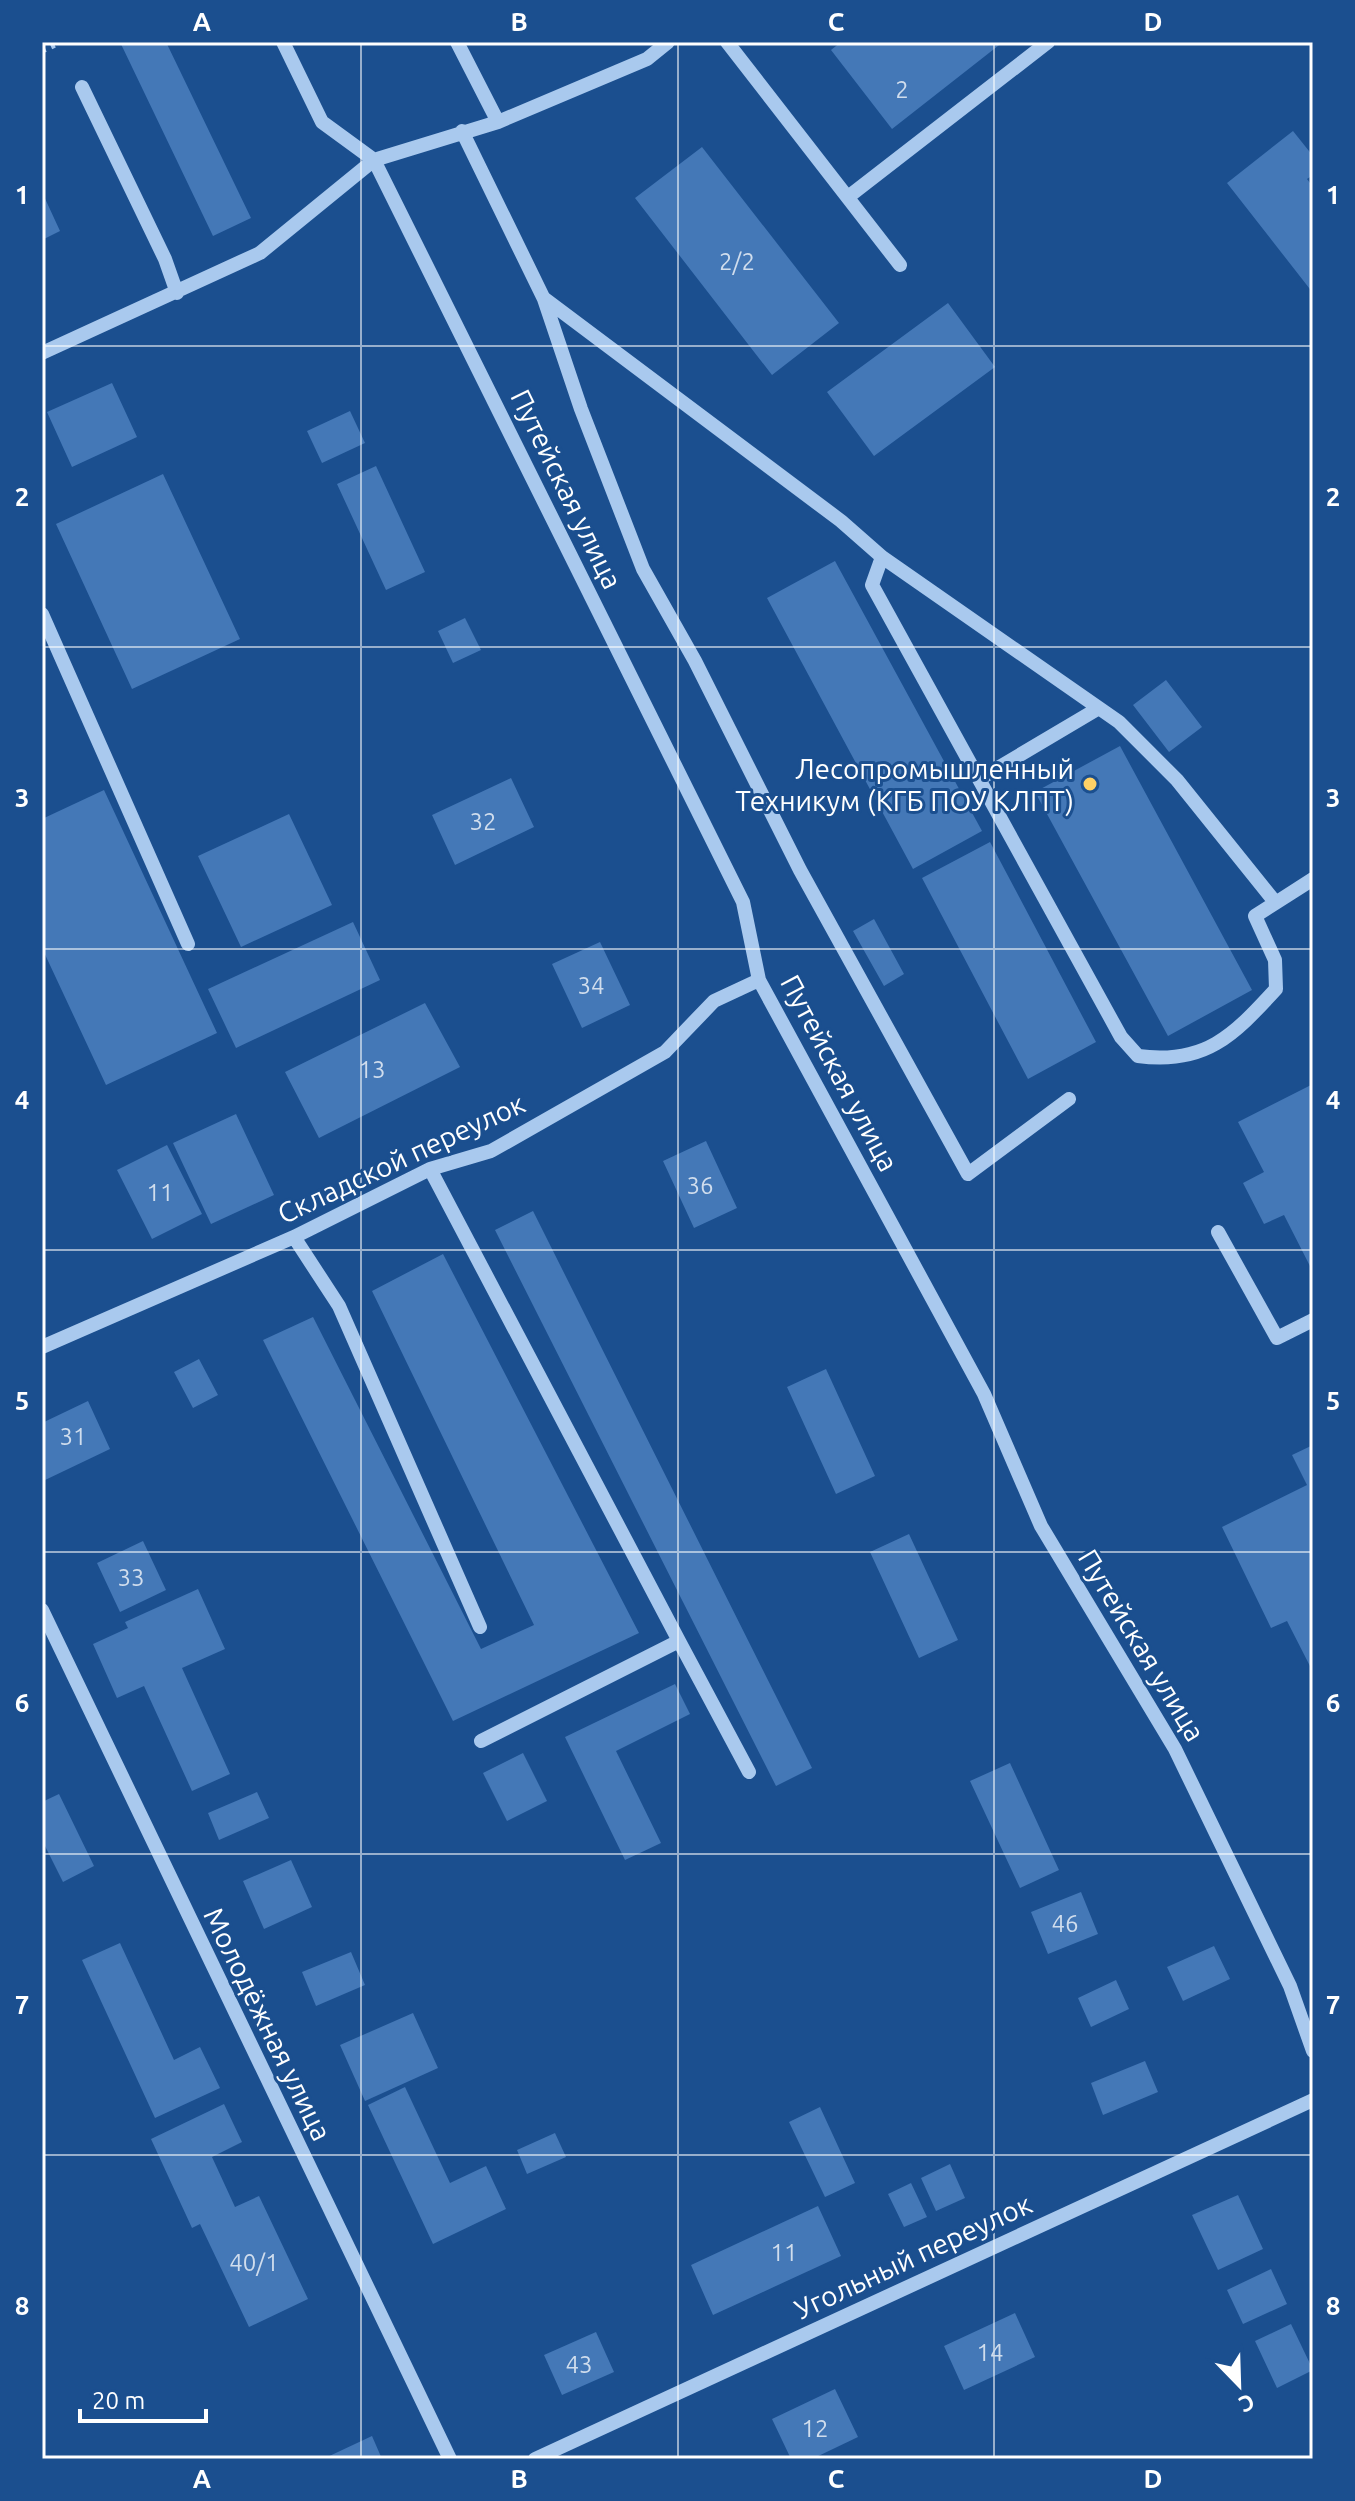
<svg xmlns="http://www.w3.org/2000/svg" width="1355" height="2501" font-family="Ubuntu,sans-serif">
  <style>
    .building { fill: #4478b7 }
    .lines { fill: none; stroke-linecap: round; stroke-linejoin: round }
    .path { stroke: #a9c9ee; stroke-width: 5; stroke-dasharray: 4 6; stroke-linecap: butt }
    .minor { stroke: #a9c9ee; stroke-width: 14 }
    .grid { fill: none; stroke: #fff; stroke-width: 2; stroke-opacity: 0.55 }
    .poi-dot { fill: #ffd166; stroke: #1b4f8f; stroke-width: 3 }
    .labels { text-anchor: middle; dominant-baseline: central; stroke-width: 6; stroke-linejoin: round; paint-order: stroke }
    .number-label { font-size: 24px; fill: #d0dded }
    .street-label { font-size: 28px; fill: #fff; stroke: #1b4f8f }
    .poi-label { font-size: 28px; fill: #fff; stroke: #1b4f8f; text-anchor: end }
    .neatline { fill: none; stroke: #fff; stroke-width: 3 }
    .grid-label { font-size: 26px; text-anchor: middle; font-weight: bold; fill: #fff }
  </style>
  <rect width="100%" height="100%" fill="#1b4f8f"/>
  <!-- building -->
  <path class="building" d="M120 42H166L251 218 213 236Z
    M841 42H1003L892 129 831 50Z
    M1293 131 1313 156V175L1307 179 1313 187V293L1227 183Z
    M702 147 839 323 772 375 635 198Z
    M42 192 60 231 42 240Z
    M948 303 995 367 874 456 827 392Z
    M112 383 137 437 72 467 47 412Z
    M350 411 365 443 322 463 307 431Z
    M376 466 425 572 386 590 337 484Z
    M163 474 240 639 132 689 56 524Z
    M835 561 982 831 913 869 767 598Z
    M465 618 481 650 453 663 438 631Z
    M1166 680 1202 727 1169 752 1133 705Z
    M1120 746 1252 990 1168 1036 1035 792Z
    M511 778 534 827 455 865 432 815Z
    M104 790 217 1033 106 1085 42 948V819Z
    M289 814 332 905 241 947 198 856Z
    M990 842 1096 1042 1028 1079 922 878Z
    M874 919 904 974 884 986 853 931Z
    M353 922 380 980 236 1048 208 989Z
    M600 942 630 1005 582 1028 552 964Z
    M425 1003 460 1067 319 1138 285 1072Z
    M1313 1084V1272L1284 1215 1264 1224 1243 1183 1264 1172 1238 1122Z
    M236 1114 274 1195 211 1224 173 1143Z
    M706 1141 737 1208 694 1228 663 1161Z
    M167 1145 202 1214 152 1239 117 1170Z
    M533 1211 812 1768 776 1786 495 1230Z
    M443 1254 639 1633 453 1721 263 1340 313 1317 481 1649 534 1625 372 1291Z
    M199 1359 218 1395 193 1408 174 1372Z
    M826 1369 875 1476 836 1494 787 1387Z
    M88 1401 110 1449 43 1481 42 1423Z
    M1313 1445V1672L1287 1621 1271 1628 1222 1527 1307 1485 1292 1455Z
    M909 1534 958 1640 919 1658 870 1552Z
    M143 1541 166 1590 120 1612 97 1563Z
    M198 1589 225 1649 182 1668 230 1774 192 1791 144 1686 117 1698 93 1644 128 1628 125 1622Z
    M675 1684 690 1714 616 1751 661 1843 625 1860 565 1737Z
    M523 1753 547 1801 507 1821 483 1773Z
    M1010 1763 1059 1870 1020 1888 970 1781Z
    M257 1792 269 1818 219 1840 208 1813Z
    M59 1794 94 1866 63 1882 42 1840V1802Z
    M291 1860 312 1907 264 1929 243 1881Z
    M1081 1892 1098 1934 1048 1954 1031 1912Z
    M120 1943 174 2060 200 2047 220 2088 155 2118 82 1960Z
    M1214 1946 1230 1979 1183 2001 1167 1967Z
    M351 1952 365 1985 316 2006 302 1972Z
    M1116 1980 1129 2009 1091 2027 1078 1998Z
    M413 2013 438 2068 365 2101 340 2045Z
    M1145 2061 1158 2092 1103 2115 1091 2083Z
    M405 2087 450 2183 486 2166 506 2209 433 2244 368 2105Z
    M224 2104 242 2142 212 2157 235 2207 259 2196 308 2299 249 2327 200 2224 192 2228 151 2139Z
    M820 2107 855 2183 825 2197 789 2122Z
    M555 2133 566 2157 527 2174 517 2150Z
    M950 2164 965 2198 936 2211 921 2178Z
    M911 2183 927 2217 904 2227 888 2194Z
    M1238 2195 1263 2249 1218 2270 1192 2215Z
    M818 2206 841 2256 713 2315 691 2265Z
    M1271 2269 1287 2304 1243 2324 1227 2290Z
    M1015 2313 1035 2357 964 2390 944 2346Z
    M1291 2324 1313 2370 1277 2388 1255 2341Z
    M596 2332 614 2372 562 2395 544 2355Z
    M835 2389 858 2437 812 2459H791L772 2419Z
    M372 2436 382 2459H323Z"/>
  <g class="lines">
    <!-- path -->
    <path class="path" d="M42 51 62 42"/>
    <!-- minor -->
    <path class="minor" d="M283 42 322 122 374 160 743 902 759 980 984 1394 1041 1526 1175 1749 1290 1986 1313 2051
      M457 42 498 122
      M727 42 900 265
      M82 87 165 259 177 293
      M462 131 544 299 581 409 643 569 695 661 800 870 968 1174 1069 1099
      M848 197 1048 42
      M545 299 841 521 882 557
      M42 353 260 253 374 160 498 122 647 59 668 42
      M42 614 188 944
      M981 778 1099 708
      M1275 902 1177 780 1119 722 882 557 872 585 1121 1037 1138 1056C1205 1065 1233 1036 1276 989L1275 960 1255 916 1313 879
      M430 1169 679 1641 481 1741
      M1218 1232 1277 1338 1313 1320
      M294 1237 339 1306 480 1627
      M42 1347 294 1237 430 1169 491 1151 665 1052 714 1001 759 980
      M42 1610 450 2459
      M679 1641 749 1772
      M535 2459 1313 2100"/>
  </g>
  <!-- grid -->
  <path class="grid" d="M361 42V2459M678 42V2459M994 42V2459M42 346H1313M42 647H1313M42 949H1313M42 1250H1313M42 1552H1313M42 1854H1313M42 2155H1313"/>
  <!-- markers -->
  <circle class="poi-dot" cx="1090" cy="784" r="8"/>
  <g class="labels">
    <!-- number labels -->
    <g class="number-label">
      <text x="902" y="89">2</text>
      <text x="737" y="261">2/2</text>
      <text x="483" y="821">32</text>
      <text x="591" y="985">34</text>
      <text x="372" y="1069">13</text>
      <text x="700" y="1185">36</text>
      <text x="160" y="1192">11</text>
      <text x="73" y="1436">31</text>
      <text x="131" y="1577">33</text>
      <text x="1065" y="1923">46</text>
      <text x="784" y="2252">11</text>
      <text x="254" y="2262">40/1</text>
      <text x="990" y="2352">14</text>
      <text x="579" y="2364">43</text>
      <text x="815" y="2428">12</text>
    </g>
    <!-- street labels -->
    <g class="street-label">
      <text transform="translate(567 489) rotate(64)">Путейская улица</text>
      <text transform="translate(840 1073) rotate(62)">Путейская улица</text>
      <text transform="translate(401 1158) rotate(-25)">Складской переулок</text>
      <text transform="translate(1142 1645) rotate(59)">Путейская улица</text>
      <text transform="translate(268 2024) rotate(64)">Молодёжная улица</text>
      <text transform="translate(913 2256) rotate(-25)">Угольный переулок</text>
    </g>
    <!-- poi labels -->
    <g class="poi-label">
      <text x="1074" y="768">Лесопромышленный<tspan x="1074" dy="32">Техникум (КГБ ПОУ КЛПТ)</tspan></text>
    </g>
  </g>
  <!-- border -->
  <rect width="1355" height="2501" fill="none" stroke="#1b4f8f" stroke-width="88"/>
  <!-- north arrow -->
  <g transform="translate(1239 2385) rotate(157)" stroke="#1b4f8f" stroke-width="6" paint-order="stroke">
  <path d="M0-6L14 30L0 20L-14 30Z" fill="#ffffff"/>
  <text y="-12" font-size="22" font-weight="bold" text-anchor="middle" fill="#ffffff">С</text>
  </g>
  <!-- scale -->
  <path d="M80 2409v12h126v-12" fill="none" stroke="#ffffff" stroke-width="4"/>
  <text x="92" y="2409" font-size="24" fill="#ffffff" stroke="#1b4f8f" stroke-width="6" paint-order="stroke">20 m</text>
  <rect x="44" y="44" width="1267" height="2413" class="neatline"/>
  <g class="grid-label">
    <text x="202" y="31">A</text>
    <text x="519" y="31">B</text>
    <text x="836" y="31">C</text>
    <text x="1153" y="31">D</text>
    <text x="22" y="204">1</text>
    <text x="1333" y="204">1</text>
    <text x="22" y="506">2</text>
    <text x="1333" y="506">2</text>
    <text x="22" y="807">3</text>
    <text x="1333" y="807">3</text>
    <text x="22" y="1109">4</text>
    <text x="1333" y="1109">4</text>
    <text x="22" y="1410">5</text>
    <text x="1333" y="1410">5</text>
    <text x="22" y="1712">6</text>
    <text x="1333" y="1712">6</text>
    <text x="22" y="2014">7</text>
    <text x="1333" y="2014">7</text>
    <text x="22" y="2315">8</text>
    <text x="1333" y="2315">8</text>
    <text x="202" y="2488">A</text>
    <text x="519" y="2488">B</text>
    <text x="836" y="2488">C</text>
    <text x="1153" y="2488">D</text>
  </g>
</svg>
